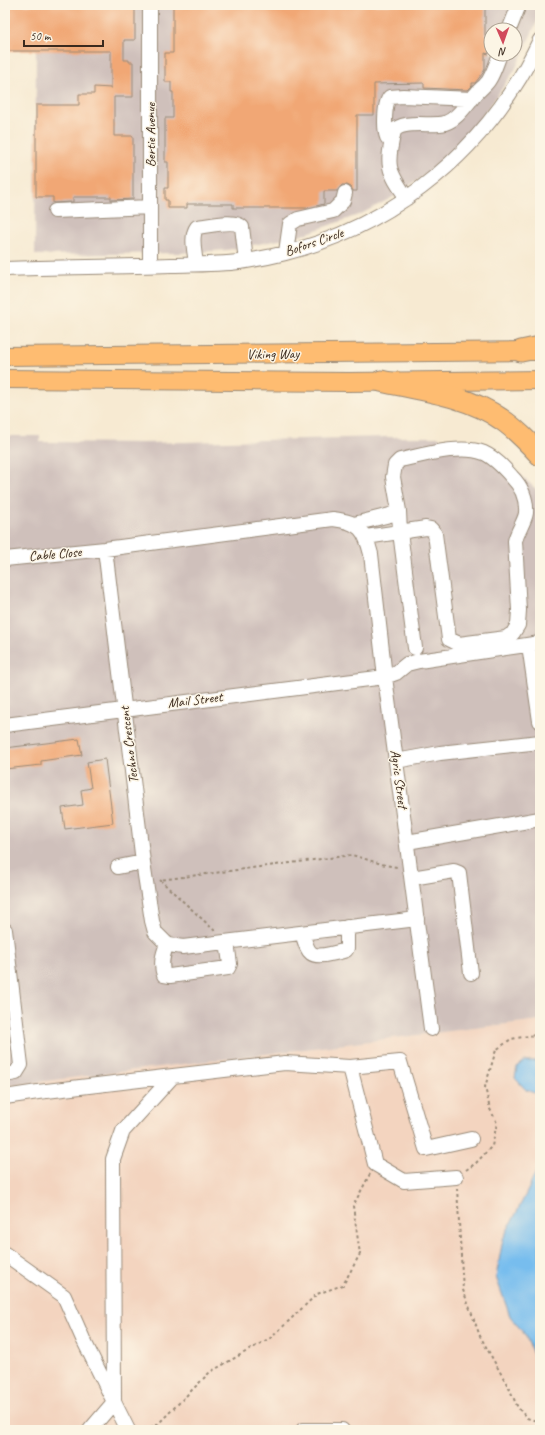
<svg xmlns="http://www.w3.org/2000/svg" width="545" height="1435" font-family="Caveat,sans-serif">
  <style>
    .built { fill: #f3d4bf }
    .industrial { fill: #cfc0bb; fill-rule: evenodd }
    .water { fill: #77bdee; stroke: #597486 }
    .building { fill: #f1a775 }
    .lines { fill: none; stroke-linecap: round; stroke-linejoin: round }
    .minor-casing { stroke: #998a78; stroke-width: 16 }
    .major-casing { stroke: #998a78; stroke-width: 20 }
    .highway-casing { stroke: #998a78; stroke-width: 23 }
    .path { stroke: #998a78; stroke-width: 2; stroke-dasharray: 3 3; stroke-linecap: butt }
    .minor { stroke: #fff; stroke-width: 14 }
    .major { stroke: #febc71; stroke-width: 18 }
    .highway { stroke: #febc71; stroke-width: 21 }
    .labels { text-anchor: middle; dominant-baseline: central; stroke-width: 3; stroke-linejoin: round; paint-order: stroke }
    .street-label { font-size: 14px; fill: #3b2a1e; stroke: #fcf5e5 }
  </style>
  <rect width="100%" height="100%" fill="#fcf5e5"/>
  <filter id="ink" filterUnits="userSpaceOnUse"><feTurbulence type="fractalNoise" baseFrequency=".025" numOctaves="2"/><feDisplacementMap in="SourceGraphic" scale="8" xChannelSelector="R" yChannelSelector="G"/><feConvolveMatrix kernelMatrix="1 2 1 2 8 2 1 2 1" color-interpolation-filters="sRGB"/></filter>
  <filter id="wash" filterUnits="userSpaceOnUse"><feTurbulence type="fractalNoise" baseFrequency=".012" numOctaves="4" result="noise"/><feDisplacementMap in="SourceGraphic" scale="16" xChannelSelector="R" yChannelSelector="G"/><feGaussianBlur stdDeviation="0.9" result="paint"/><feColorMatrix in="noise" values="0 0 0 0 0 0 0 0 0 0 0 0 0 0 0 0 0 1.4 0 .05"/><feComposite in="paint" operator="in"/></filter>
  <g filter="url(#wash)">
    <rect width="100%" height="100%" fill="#f7ead2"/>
    <!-- built -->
    <path class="built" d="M540 1020V1430H5V1086Z"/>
    <!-- industrial -->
    <path class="industrial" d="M5 5H540V15L515 70 464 142 425 175 395 196 361 214 299 236 227 250 180 253 35 255 36 47ZM491 30H515V54H491Z
      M5 436H40V442L143 443 385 437H440L441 444 470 443 496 453 536 489 540 505V1020L5 1086Z"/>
    <!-- water -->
    <path class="water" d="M525 1061H540V1095L526 1090 515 1078 517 1067Z
      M540 1163V1373L526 1336 510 1316 496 1277 503 1239 528 1190Z"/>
    <g id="blocks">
      <!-- building -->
      <path class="building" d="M5 5H135V40H124V60H129V62H133V97H114V136H133V199L111 200V197H73V202L53 203V197H36V105H79V94H94V87L111 88V51H5Z
        M173 5H485V35H489V54L485 53V69L483 73 475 83H472V86L468 90 424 88V83L374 84V115H357V191H353L351 187 347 185H342L337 191H324V204L308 208H233V204H187V208H168V200H165V188H168V162H165V118H173V92H171V82H165V53H173Z
        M79 739 82 755 41 761V765L5 769V748Z
        M105 759 113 823 65 829 62 808 83 805 81 790 91 788 87 762Z"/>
    </g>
  </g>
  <g filter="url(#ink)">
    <use href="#blocks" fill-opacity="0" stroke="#998a78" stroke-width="1"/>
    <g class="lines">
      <defs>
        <path id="minor" d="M509 30 519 5
          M391 142C390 140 388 139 387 137 384 130 384 102 390 97L403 96 472 99
          M407 198C387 170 386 165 394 131 403 119 432 127 445 123 458 119 467 103 476 94 480 89 486 85 489 80 494 72 497 62 500 54
          M55 211 150 207
          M286 252 290 224 298 219 333 211 343 201 345 193
          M196 264C195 253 190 236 197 227 208 226 235 219 242 227L246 261
          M150 265V5
          M5 269C60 267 116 267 171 265 196 264 222 265 246 261 377 241 484 159 540 40
          M354 524 390 515 399 511
          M366 537 426 528 431 529 435 534 449 639 459 644 506 638 513 633 518 625 519 610 515 541C517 532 525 521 526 513 527 499 521 486 512 477 504 468 495 458 484 453 462 444 427 454 405 459L400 460 395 465 393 477 399 511 400 532 415 648
          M105 549 143 862 152 921 155 932 165 942 169 945 183 947 417 919
          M5 559 105 549 333 519C360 522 365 530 371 554L385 677 431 1029
          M529 645 540 721
          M5 725 385 677 396 673 407 664 419 661 540 643
          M396 761 440 753 540 742
          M407 842 540 819
          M118 867 143 862
          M412 878 454 871 459 873 471 973
          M5 930 21 1065 16 1073 5 1075
          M302 933C308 951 308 959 330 954 335 953 341 952 346 950L347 948V927
          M167 944C163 954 160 964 164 975L170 976 228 968 230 964 227 942
          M350 1067 400 1062 426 1149 471 1139
          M5 1097 38 1092 173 1076
          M5 1254 64 1296 83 1339 114 1402 90 1430
          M128 1430 114 1402 113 1159 123 1131 173 1076 285 1063 350 1067 375 1164 404 1181 456 1177
          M303 1430H342"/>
        <path id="major" d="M5 356 534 351
          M5 379 348 382 540 380"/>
        <path id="highway" d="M521 351 540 347
          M381 381C421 390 467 395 501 419 516 429 528 442 540 455"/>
      </defs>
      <!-- minor casing -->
      <use href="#minor" class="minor-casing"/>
      <!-- major casing -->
      <use href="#major" class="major-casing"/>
      <!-- highway casing -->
      <use href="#highway" class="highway-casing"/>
      <!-- path -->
      <path class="path" d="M215 931 160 880 352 855 385 865 397 867
        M466 1170 476 1163 492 1146 497 1123 490 1109 485 1087 496 1050 511 1039 540 1034
        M457 1188 463 1290 480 1336 509 1388 518 1408 527 1418 540 1422
        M145 1430 158 1424 210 1372 272 1337 317 1294 343 1285 360 1254 353 1206 370 1174"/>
      <!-- minor -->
      <use href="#minor" class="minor"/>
      <!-- major -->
      <use href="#major" class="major"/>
      <!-- highway -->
      <use href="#highway" class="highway"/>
    </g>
  </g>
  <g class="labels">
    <!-- street labels -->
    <g class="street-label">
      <text transform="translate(150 135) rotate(-90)">Bertie Avenue</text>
      <text transform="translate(314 242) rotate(-19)">Bofors Circle</text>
      <text transform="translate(273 354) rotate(-1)">Viking Way</text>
      <text transform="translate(55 554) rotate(-5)">Cable Close</text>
      <text transform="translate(195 700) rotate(-7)">Mail Street</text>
      <text transform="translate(129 745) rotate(-97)">Techno Crescent</text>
      <text transform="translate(399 779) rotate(82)">Agric Street</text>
    </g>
  </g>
  <!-- margin -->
  <rect width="545" height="1435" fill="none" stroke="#fcf5e5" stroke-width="20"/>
  <!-- north arrow -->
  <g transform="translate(503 42) rotate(178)"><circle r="19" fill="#fcf5e5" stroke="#afa495"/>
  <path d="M0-3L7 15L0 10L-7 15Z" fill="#d1495b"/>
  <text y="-6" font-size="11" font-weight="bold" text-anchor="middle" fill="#3b2a1e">N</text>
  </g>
  <!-- scale -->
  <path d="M24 40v6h79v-6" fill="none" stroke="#3b2a1e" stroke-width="2"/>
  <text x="30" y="40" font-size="12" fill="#3b2a1e" stroke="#fcf5e5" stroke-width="3" paint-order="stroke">50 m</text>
</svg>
